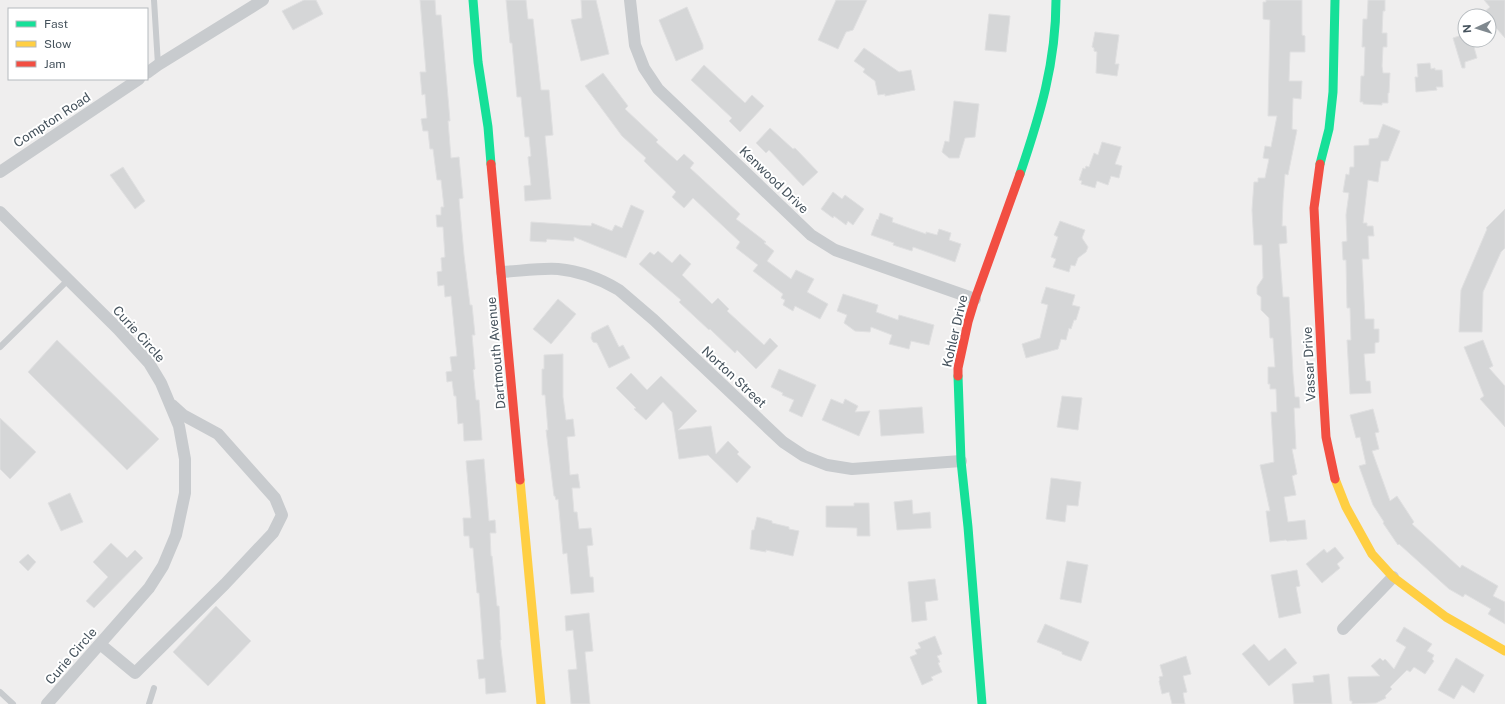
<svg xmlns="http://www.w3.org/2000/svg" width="1505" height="704" font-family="'Public Sans',sans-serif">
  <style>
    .building { fill: #d5d6d7; stroke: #e0e0e1 }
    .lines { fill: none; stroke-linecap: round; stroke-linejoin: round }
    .lane { stroke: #c8cbce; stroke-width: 6 }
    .street { stroke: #c8cbce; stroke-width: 12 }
    .fast { stroke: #16e098; stroke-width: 9 }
    .slow { stroke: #ffcf43; stroke-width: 9 }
    .jam { stroke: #f24e42; stroke-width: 9 }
    .labels { text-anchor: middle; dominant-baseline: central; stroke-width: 4; stroke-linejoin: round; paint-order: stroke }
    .street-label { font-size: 13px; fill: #45525c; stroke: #fff }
  </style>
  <rect width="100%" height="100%" fill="#efeeee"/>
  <!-- building -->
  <path class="building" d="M304 0H316L323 14 293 30 282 11Z
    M420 0H435L436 15H441L450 121H448L451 158 459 157 463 198 459 199 464 255 470 305H472L475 335H472L475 369 473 370 476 400H479L482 440 464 441 463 423 458 424 456 396H454L452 381 447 382 446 372 452 371 450 357 457 356 451 296 445 297 444 285 438 286 437 272 442 271 441 258 445 257 443 227H437L436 215H441V207H444L441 180H437L433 149H430L428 131H423L421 119 427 118 425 94 422 95 420 72H426Z
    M506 0H526L528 19H533L541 90H549L553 135 545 136 551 199 525 201 524 186 531 185 528 157 531 156 529 137H525L521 97H517L512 43H510Z
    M581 0H596L609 54 581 61 571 20 582 18Z
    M836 0H867L853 30 846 32 838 49 818 40Z
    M1266 0H1302V35L1305 36V52H1290L1289 81H1302L1301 99 1293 98 1292 129 1297 130 1288 175 1285 174 1283 201 1282 226H1286L1287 243 1279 244 1283 297H1289L1293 374 1295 397H1299L1300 408H1294L1296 449H1292L1297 474 1292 476 1296 495 1284 497 1288 522 1305 520 1307 539 1287 541 1286 540 1270 542 1266 511H1270L1260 465 1274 462 1271 412H1277L1276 389H1270V384H1268V367H1275L1273 338H1270L1269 318 1261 310V297L1257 294V287L1263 278 1262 245H1254L1252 210 1254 182H1258V178H1265L1269 159 1263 158 1265 146 1271 147 1277 116H1268L1270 20 1263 19V2H1266Z
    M1368 0H1385V11H1383L1382 33H1387V47H1383L1382 66 1383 73H1390L1389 93H1388V103H1382V105L1363 104V102H1360L1361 76H1364L1365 47H1362L1363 19H1367Z
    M1484 0H1505V38L1489 20V16H1486L1483 13 1490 7Z
    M687 7 703 45V49L676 61 659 20Z
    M989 14 1010 16 1006 52 985 50Z
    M1095 32 1119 35 1115 64H1119L1117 76 1096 73 1097 52 1094 51V48L1092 47Z
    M1465 34V40H1472L1477 58 1465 62V68H1462L1453 38Z
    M864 48 899 72 911 70 915 90 885 96V94L878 95 875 81 863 72 865 69 854 61Z
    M1430 63 1431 69 1435 68V70H1442L1443 87H1436L1437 90 1416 92 1415 77H1418L1417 64Z
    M704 65 745 103 752 95 764 106 740 132 729 121 732 118 691 80Z
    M603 73 628 106 625 109 658 140 656 142 677 161 684 154 694 163 690 168 740 214 736 219 766 242 764 243 774 251 767 261 791 279 796 270 814 279 807 292 828 304 820 319 795 306 793 311 783 305 785 300 781 298 783 294 753 271 758 265 736 248 740 242 693 198 684 208 672 197 676 192 644 161 646 158 622 136 585 86Z
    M954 101 979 104 975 137 965 138 959 158H949L942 152 945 141 949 142Z
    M1383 124 1400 131 1388 161H1381L1378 182 1368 180 1363 223H1367V226H1373L1374 236H1368L1369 259H1362L1365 319H1374V329H1379V342L1375 343V353L1364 354 1366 381H1370L1371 393 1350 394 1347 340H1351L1350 308H1347L1346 260H1343L1342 242 1347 241 1346 215 1349 193 1343 192 1346 174 1349 175 1350 167H1354V146L1369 145V139L1378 138Z
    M770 128 793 149 795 148 818 172 803 186 769 150 766 153 756 143Z
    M1102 142 1121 147 1115 164 1122 166 1119 178 1111 176 1108 185 1097 181 1095 188 1081 184 1082 181 1079 180 1083 168 1085 169 1086 166 1089 167 1094 153 1098 155Z
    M123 167 145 201 135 209 110 175Z
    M833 192 842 199 845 195 864 209 853 225 848 221 846 225 834 216 833 218 821 209Z
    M631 205 644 211 626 258 574 237V241L547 239 546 242 530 241 531 222 591 226 592 223 612 231 615 225 622 228Z
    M1505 209V248L1501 252 1483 292 1482 332H1459L1461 290 1487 229 1486 228Z
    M880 213 893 218 892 222 926 234V232L937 235 939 229 951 233 949 240 961 244 955 262 913 247 912 251 893 245 894 243 871 235 877 219 878 220Z
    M1060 221 1085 230 1082 238 1088 247 1086 252 1078 258 1075 266 1071 265 1069 272 1053 267 1056 259 1051 257 1058 237 1054 235Z
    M658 251 672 263 680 254 691 264 682 275 712 304 718 298 729 309 727 311 764 345 770 338 778 346 756 369 737 350 735 353 710 329 709 330 679 302 681 300 639 264 650 252 654 255Z
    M1046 287 1075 295 1072 305 1080 307 1076 320H1074L1071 329 1069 328 1066 340 1061 339 1058 349 1026 358 1022 344 1040 338 1048 305 1041 303Z
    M843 294 878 305 876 312 898 320 899 315 934 325 929 345 911 341 909 349 889 344 892 335 871 327 870 332 855 331 844 323 847 315 837 311Z
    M558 299 576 314 551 344 533 329Z
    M608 325 619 347 623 345 630 358 609 368 597 343 593 342 591 338 592 333Z
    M57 340 159 439 127 470 28 372Z
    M1483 340 1493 366 1489 368 1505 386V427L1480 399 1484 396 1464 347Z
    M563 354V397L566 420 573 419 575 436 567 437 570 475 578 474 580 488H572L574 512H577L579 529 591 528 593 545 587 546 590 577H593L594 592 571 594 567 553 563 554 558 499 556 500 555 496H554L546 430H548L545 395H542V369H544V355Z
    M779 369 816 385 802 417 789 411 794 400 782 395 783 393 771 387Z
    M631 373 647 390 661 376 697 411 678 430 711 426 716 454 728 441 739 452 737 454 751 467 737 483 708 455 679 459 672 412 663 402 646 420 634 409 636 408 616 388Z
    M1062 396 1082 398 1078 430 1057 427Z
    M831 399 843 404 845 399 858 406 855 412 870 411 859 436 822 420Z
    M922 407 924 433 881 436 879 410Z
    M1373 409 1379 432 1375 433 1379 449 1372 451 1390 501 1397 496 1414 522 1412 524 1460 568 1462 565 1498 586 1493 596 1505 602V624L1488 614 1491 609 1465 594 1463 597 1449 589 1399 544 1398 545 1383 523 1384 522 1373 505 1359 466 1366 464 1360 437 1356 438 1350 415Z
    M0 418 36 452 10 479 0 469Z
    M484 459 489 521 495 520 496 533H490L491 556H492L497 606H499L501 640H500L506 692 486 694 485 678 479 679 477 660 484 659 479 593H477L473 548H470L469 536H464L463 518H471L466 461Z
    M1051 478 1081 482 1078 506 1067 505 1065 522 1046 519Z
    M70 493 83 522 61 531 48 503Z
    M912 500 913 514 930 512 931 528 897 530 894 502Z
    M854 503H869L870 536H857V528L826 527V506H854Z
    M757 517 772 521V523L789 527V529L799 531 793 556 766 550V552L750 549 752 530H754Z
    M111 543 127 558 135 550 143 558 94 608 86 601 108 577 93 562Z
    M1335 547 1344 558 1337 564 1340 568 1322 583 1306 564 1324 549 1327 553Z
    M28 554 36 562 28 571 19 562Z
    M1067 561 1088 565 1081 603 1060 599Z
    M1297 570 1300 586 1296 587 1301 613 1279 618 1271 575Z
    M935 579 938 600 925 602 927 620 912 622 908 582Z
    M216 606 251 641 208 686 173 652Z
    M589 613 593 651 585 652 590 704H571L568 670 577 669 573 630 566 631 565 616Z
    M1045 624 1089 642 1081 661 1062 654V652L1037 642Z
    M1404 627 1432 644 1427 651 1434 655 1432 659 1434 661 1425 674 1414 667 1410 672 1407 670 1390 687 1392 689 1385 696 1386 698 1376 703 1352 704V701H1350L1348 677 1380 676 1371 666 1380 658 1383 661 1385 659 1394 669 1406 647 1396 641Z
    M935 636 942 654 937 656 940 662 938 663 942 672 931 677 933 680 922 685 910 657 917 654 915 650 921 648 918 643Z
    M1254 644 1269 661 1285 648 1297 663 1269 686 1242 654Z
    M1186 656 1191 674 1183 676 1187 692 1183 693 1185 704H1172L1169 692 1162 694 1159 681 1160 680 1159 677 1163 676 1160 665Z
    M1456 658 1484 675 1474 693 1462 685 1454 699 1438 690Z
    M1329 674 1332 704H1294L1292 684 1314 682 1313 676Z"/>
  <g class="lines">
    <!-- lane -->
    <path class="lane" d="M154 0 158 65
      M0 347 68 280
      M0 692 13 704
      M149 704 154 688"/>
    <!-- street -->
    <path class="street" d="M630 0 635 45 644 68 658 89 811 235 835 250 975 299
      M147 73 158 65 263 0
      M0 172 139 79
      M0 212 118 329 149 363 161 383 179 426 185 459V493L176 535 163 566 149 588 47 704
      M502 272C520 271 539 268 558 269 579 271 601 279 619 290L654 320 783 442 804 456 827 465 852 469 961 461
      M1343 629 1393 577
      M100 644 135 673 225 584 273 533 282 515 275 498 218 434 183 415 172 405"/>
    <!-- fast -->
    <path class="fast" d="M473 0 478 62 488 127 491 164
      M1320 164 1329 129 1333 92 1335 0
      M1020 174C1040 115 1056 63 1056 0
      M958 376 961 461 968 527 982 704"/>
    <!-- slow -->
    <path class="slow" d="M1335 479 1346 507 1372 554 1393 577 1446 617 1505 651
      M520 480 541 704"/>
    <!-- jam -->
    <path class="jam" d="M491 164 520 480
      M1320 164 1314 208 1322 371 1326 437 1335 479
      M958 376V368L968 322 975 299 1020 174"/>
  </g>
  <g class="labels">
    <!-- street labels -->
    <g class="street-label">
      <text transform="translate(52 120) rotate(-33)">Compton Road</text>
      <text transform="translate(774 180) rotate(44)">Kenwood Drive</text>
      <text transform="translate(955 331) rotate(-77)">Kohler Drive</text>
      <text transform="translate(139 334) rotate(48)">Curie Circle</text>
      <text transform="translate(496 353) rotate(-95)">Dartmouth Avenue</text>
      <text transform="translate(1309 364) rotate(-93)">Vassar Drive</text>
      <text transform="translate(734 377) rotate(43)">Norton Street</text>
      <text transform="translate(71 656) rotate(-49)">Curie Circle</text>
    </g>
  </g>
  <!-- legend -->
  <rect x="8" y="8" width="140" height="72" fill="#ffffff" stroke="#b5babe"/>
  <rect x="16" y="21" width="20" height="6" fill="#16e098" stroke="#b5babe"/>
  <text x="44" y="28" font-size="12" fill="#45525c">Fast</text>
  <rect x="16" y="41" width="20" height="6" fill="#ffcf43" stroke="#b5babe"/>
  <text x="44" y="48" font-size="12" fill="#45525c">Slow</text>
  <rect x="16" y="61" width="20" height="6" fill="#f24e42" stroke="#b5babe"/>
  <text x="44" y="68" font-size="12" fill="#45525c">Jam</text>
  <!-- north arrow -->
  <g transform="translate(1477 28) rotate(266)"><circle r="19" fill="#ffffff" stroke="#b5babe"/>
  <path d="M0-3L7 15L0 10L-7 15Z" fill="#80898f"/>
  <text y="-6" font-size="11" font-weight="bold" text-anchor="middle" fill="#45525c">N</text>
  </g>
</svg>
